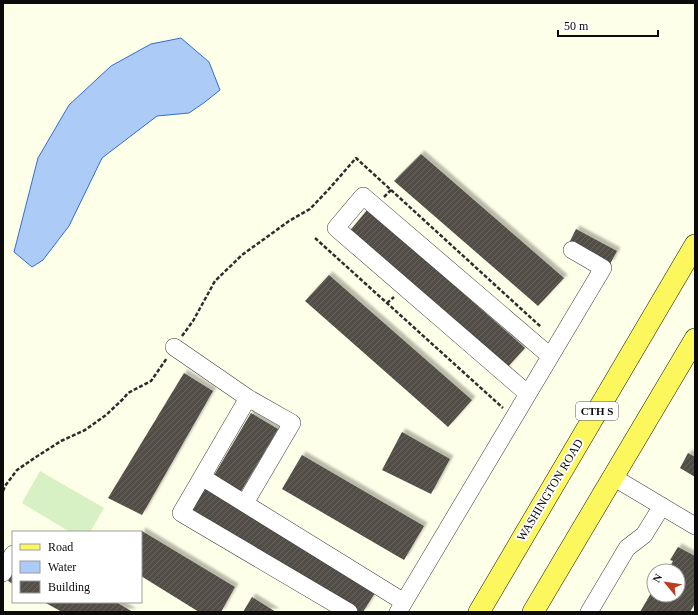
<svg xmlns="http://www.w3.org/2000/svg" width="698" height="615" font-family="Georgia,serif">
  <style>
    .pitch { fill: #d7f0c4 }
    .water { fill: #accbf7; stroke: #326ecf }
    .building { fill: url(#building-hatch); filter: url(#shadow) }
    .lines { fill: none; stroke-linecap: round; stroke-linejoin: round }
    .minor-casing { stroke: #3e3e3e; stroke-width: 18 }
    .major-casing { stroke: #1c1c1c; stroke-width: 22 }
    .path { stroke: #2d2d2d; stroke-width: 2.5; stroke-dasharray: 4 2; stroke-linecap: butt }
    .minor { stroke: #fff; stroke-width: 17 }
    .major { stroke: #fbf75c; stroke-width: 21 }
    .labels { text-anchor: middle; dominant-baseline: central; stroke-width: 4; stroke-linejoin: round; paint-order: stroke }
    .shield { fill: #fff; stroke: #545454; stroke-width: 1 }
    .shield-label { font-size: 11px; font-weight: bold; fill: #0b0b0b }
    .street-label { font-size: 12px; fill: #0b0b0b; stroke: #fff }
  </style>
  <defs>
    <pattern id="building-hatch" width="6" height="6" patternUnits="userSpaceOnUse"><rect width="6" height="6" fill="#534e47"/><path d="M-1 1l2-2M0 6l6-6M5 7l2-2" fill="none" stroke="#67635d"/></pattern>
    <filter id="shadow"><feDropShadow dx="3.5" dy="-3.5" stdDeviation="1" flood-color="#0004"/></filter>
  </defs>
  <rect width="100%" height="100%" fill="#feffe8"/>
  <!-- pitch -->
  <path class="pitch" d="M40 471 104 508 90 532H70L22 503Z"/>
  <!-- water -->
  <path class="water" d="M181 38 209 62 220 90 205 102 189 113 157 116 102 158 69 226 43 260 32 267 14 252 38 158 69 105 111 66 151 44Z"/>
  <!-- building -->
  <path class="building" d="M421 154 564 278 538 306 394 181Z
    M368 209 525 348 505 370 348 233Z
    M576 229 617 251 610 264 569 243Z
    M329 275 472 400 448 427 305 301Z
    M184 373 213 391 142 515 108 498Z
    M251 413 278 429 240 493 213 477Z
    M402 432 450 459 431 494 382 470Z
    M688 453 695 457V477L680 468Z
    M302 455 424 526 404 560 282 489Z
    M206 486 378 588 363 612H358L191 513Z
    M142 531 235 587 221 612H199L141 576V533Z
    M678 547 695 556V603L690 612H640L654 588V595H678V571H667L673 561 670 560Z
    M13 572V584L8 581Z
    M252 597 276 612H243Z
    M44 602H116L133 612H62Z"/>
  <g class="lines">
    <defs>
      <path id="minor" d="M174 347 248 398
        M528 394 336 228 363 196 550 356
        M202 477 404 602
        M613 477 695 526
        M245 503 292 423 248 398 181 513 349 612
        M3 573 13 554
        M398 612 603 268 572 250
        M589 612 627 548 644 535 662 506"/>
      <path id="major" d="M479 612 695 245
        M533 612 695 339"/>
    </defs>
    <!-- minor casing -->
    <use href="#minor" class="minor-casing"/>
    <!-- major casing -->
    <use href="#major" class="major-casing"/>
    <!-- path -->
    <path class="path" d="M384 197 391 190
      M315 238 503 408
      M387 303 394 297
      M182 336 193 321 215 281 242 255 289 221 310 209 329 189 356 158 541 327
      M3 491 5 486 17 470 36 457 61 441 85 430 106 415 123 399 128 393 151 381 167 358"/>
    <!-- minor -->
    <use href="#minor" class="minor"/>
    <!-- major -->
    <use href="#major" class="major"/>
  </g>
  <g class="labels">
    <!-- shield labels -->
    <rect class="shield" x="576" y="402" width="42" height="18" rx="3"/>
    <g class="shield-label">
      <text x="597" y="411">CTH S</text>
    </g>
    <!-- street labels -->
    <g class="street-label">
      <text transform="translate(550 490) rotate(-59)">WASHINGTON ROAD</text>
    </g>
  </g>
  <!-- border -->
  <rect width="698" height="615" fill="none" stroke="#0b0b0b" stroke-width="8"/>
  <!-- legend -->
  <rect x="12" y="531" width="130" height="72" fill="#ffffff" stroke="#9d9d9d"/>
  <rect x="20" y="544" width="20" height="6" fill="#fbf75c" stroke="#9d9d9d"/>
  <text x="48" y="551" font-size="12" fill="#0b0b0b">Road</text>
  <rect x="20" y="561" width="20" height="12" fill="#accbf7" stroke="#9d9d9d"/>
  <text x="48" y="571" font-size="12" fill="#0b0b0b">Water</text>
  <rect x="20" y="581" width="20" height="12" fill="url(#building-hatch)" stroke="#9d9d9d"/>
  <text x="48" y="591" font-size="12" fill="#0b0b0b">Building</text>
  <!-- north arrow -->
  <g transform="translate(666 583) rotate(299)"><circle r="19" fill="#ffffff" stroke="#9d9d9d"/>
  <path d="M0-3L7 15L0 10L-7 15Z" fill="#bc3c22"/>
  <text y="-6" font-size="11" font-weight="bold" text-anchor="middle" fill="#0b0b0b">N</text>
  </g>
  <!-- scale -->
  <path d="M558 30v6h100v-6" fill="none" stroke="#0b0b0b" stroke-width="2"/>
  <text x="564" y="30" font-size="12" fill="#0b0b0b" stroke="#ffffff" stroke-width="3" paint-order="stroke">50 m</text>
</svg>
